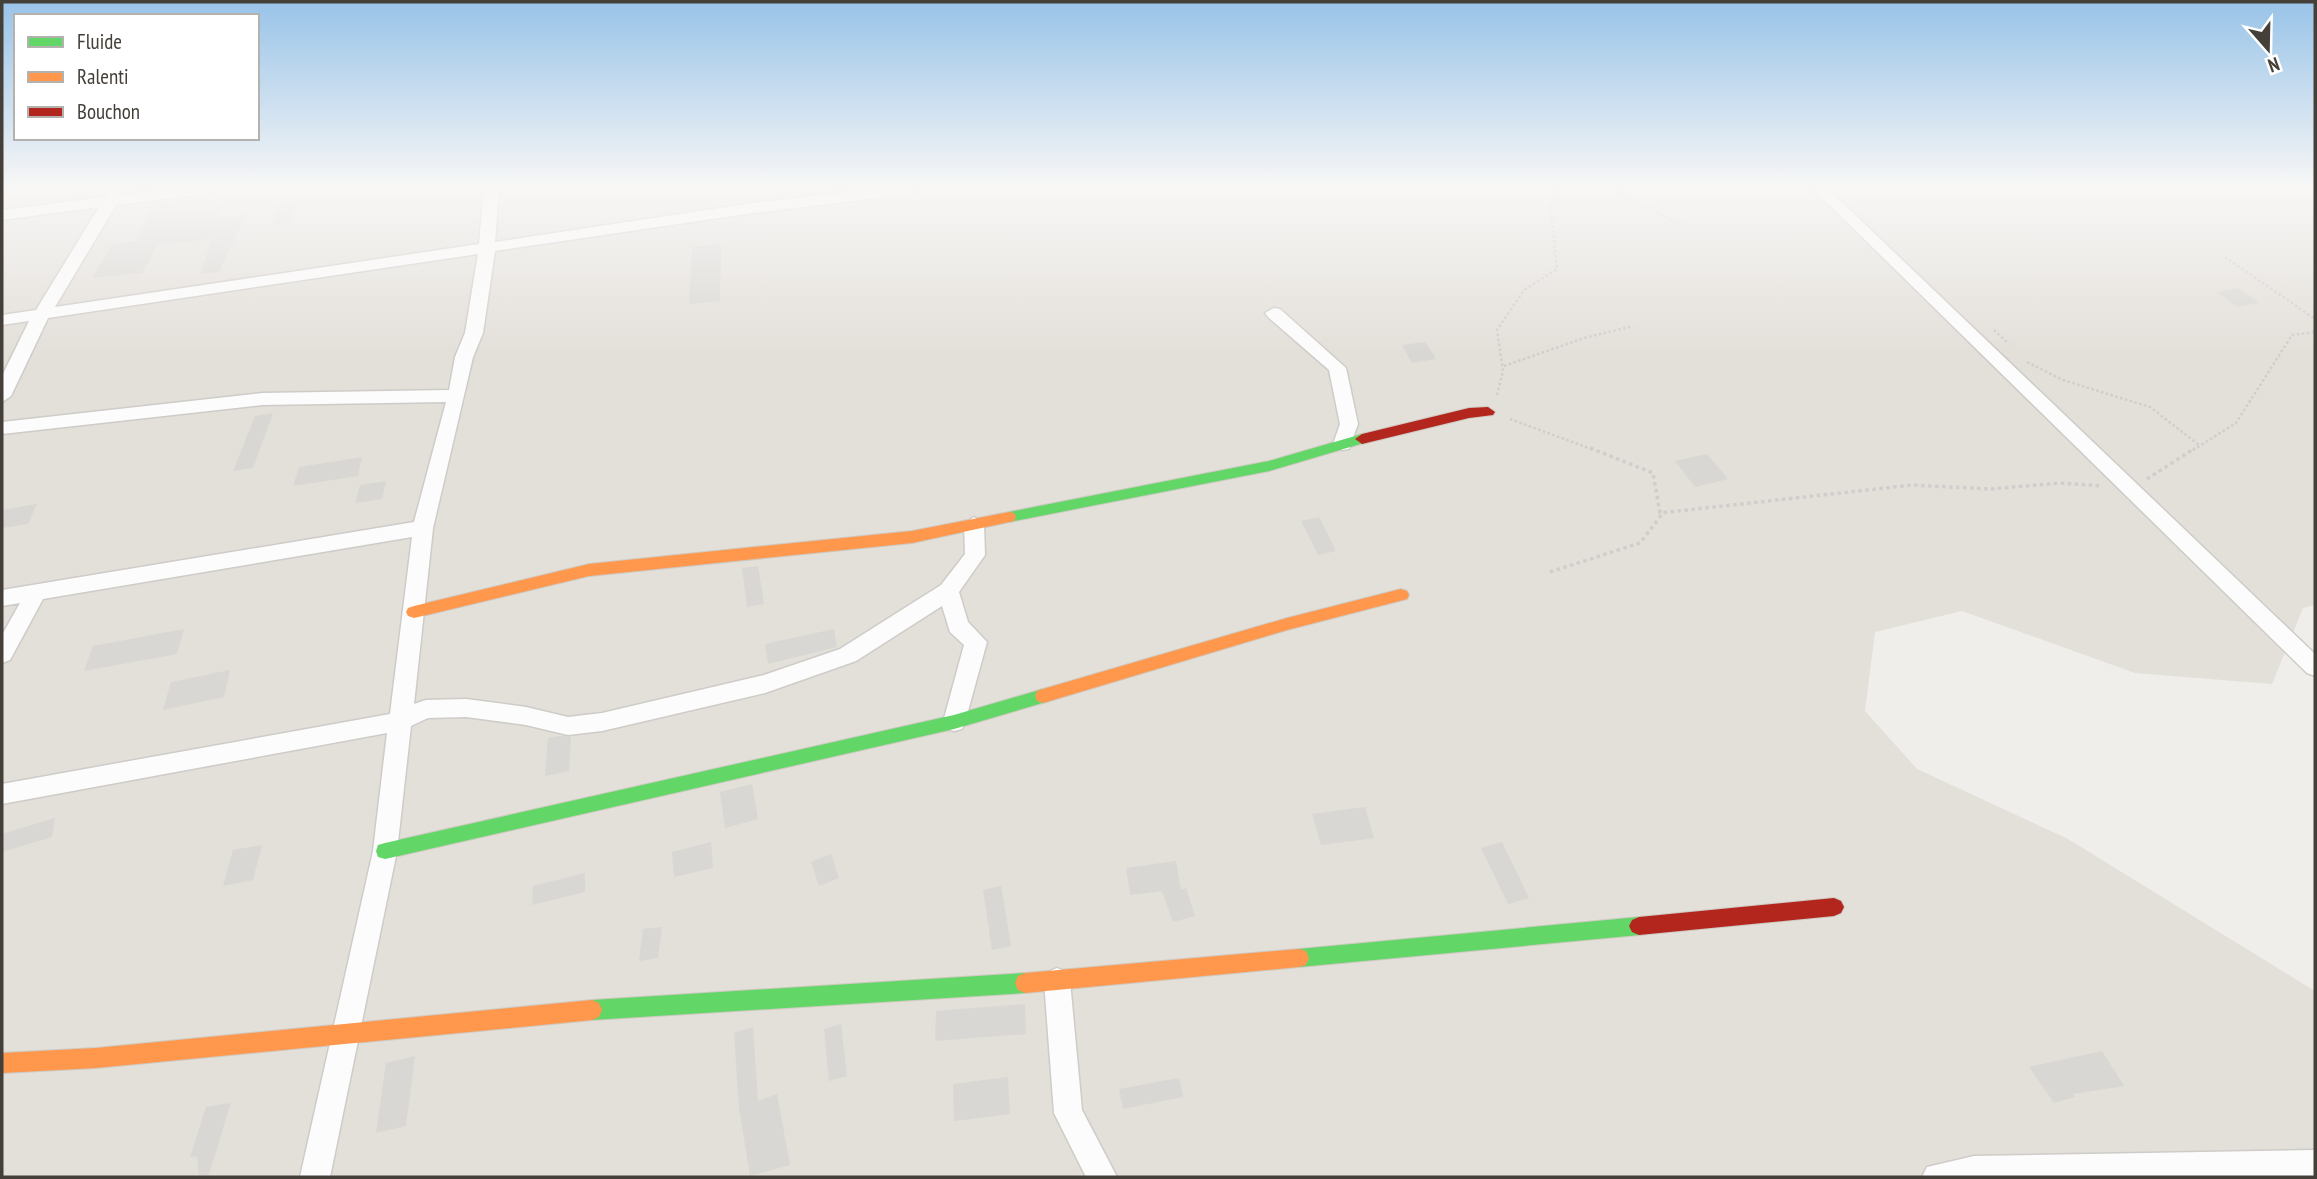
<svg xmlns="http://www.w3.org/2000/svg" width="2317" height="1179" font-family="'PT Sans Narrow',sans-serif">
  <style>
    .residential { fill: #e3dfd9 }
    .building { fill: #d9d7d3 }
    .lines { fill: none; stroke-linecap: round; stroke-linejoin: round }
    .street-casing { stroke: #ceccc8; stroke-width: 3 }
    .fast-casing { stroke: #cecac2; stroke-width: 2 }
    .slow-casing { stroke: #cecac2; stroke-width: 2 }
    .jam-casing { stroke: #cecac2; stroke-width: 2 }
    .path-far1 { stroke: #d0cecc; stroke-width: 2.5; stroke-dasharray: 2.5 2.5; stroke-linecap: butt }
    .path { stroke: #d0cecc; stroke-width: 3.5; stroke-dasharray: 3.5 3.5; stroke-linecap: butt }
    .street { fill: #fdfcfc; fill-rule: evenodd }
    .fast { fill: #63d668; fill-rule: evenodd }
    .slow { fill: #ff974d; fill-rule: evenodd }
    .jam { fill: #b3261e; fill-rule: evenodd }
  </style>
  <rect width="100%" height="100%" fill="#f0eeea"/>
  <!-- residential -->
  <path class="residential" d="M2 189H2315V605L2303 608 2272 684 2135 673 1962 611 1875 632 1865 711 1917 769 2068 839 2315 991V1177H2Z"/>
  <!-- building -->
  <path class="building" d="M297 198 290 223 272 225 280 199Z
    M176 200 171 213 220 207 215 219 246 215 219 272 200 274 212 239 158 245 142 273 92 278 112 244 137 241 154 203Z
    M721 244 720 301 689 304 692 247Z
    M2239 288 2260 303 2237 307 2216 292Z
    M1425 342 1436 359 1412 363 1402 345Z
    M273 413 253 468 233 471 255 416Z
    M1707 454 1728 479 1695 487 1675 461Z
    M362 457 358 476 293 486 299 467Z
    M386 481 382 499 355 503 360 485Z
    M37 504 28 524 2 528V510Z
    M1319 517 1336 551 1318 555 1301 521Z
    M758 566 764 604 747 607 742 568Z
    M184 629 177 654 84 671 93 646Z
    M834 629 837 647 768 664 765 644Z
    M230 670 224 697 163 710 171 682Z
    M560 736 571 737 569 771 545 776 548 738Z
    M752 784 758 819 725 828 720 792Z
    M1365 807 1374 838 1321 845 1312 814Z
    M55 818 52 837 2 852V834Z
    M711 842 713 868 674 877 672 852Z
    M1502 842 1529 898 1508 904 1481 848Z
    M262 845 253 880 223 886 233 850Z
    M831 854 839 878 819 886 811 862Z
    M1176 861 1181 890 1186 888 1195 916 1173 922 1162 891 1130 895 1126 868Z
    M585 873V892L532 905 533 886Z
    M1001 886 1011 946 992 950 983 890Z
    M662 927 658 958 639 961 643 929Z
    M1025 1004 1026 1034 935 1041 936 1011Z
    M841 1024 847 1076 829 1081 824 1029Z
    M753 1027 758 1101 777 1094 790 1165 750 1176 739 1108 734 1033Z
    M2102 1051 2124 1086 2073 1094 2075 1097 2054 1103 2029 1067Z
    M415 1056 406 1126 376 1133 386 1063Z
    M1008 1077 1010 1114 954 1121 953 1084Z
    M1179 1078 1183 1097 1123 1109 1119 1089Z
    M231 1103 208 1177H199L197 1156 190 1157 206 1107Z"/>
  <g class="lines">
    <defs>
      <path id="street" d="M110 189H125L122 195 172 189H213L205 194 116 205 55 307 479 244 484 189H499L495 242 753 203 874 189H917L909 194 753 213 495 251 483 333 473 357 433 528 414 704 426 700 466 699 526 707 568 717 602 713 764 675 840 649 941 585 965 554 964 524 974 517 984 524 985 555 959 592 968 622 987 642 965 722 962 729 954 731 946 729 943 722 964 645 950 632 942 606 856 661 765 693 602 731 568 735 526 725 466 717 428 718 411 726 397 851 330 1177H300L373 851 387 733 2 804V784L390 714 412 537 43 599 10 660 2 663V635L20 603 2 606V590L414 522 446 402 262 405 2 434V422L262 393 449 390 455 357 465 333 478 254 48 318 11 396 2 402V376L29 321 2 325V315L36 310 99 207 2 220V210L105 197Z
        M1813 189H1828L2315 654V676L2307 673Z
        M1274 308 1280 309 1346 368 1358 424 1349 449 1342 450 1333 444 1340 424 1329 370 1268 317 1265 313Z
        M1057 968 1066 972 1070 981 1082 1110 1117 1177H1086L1054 1113 1044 981 1048 972Z
        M2315 1150V1177H1922L1927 1167 1974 1156Z"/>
      <path id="fast" d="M1362 434 1369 439 1367 442 1269 471 1009 522 1002 517 1009 512 1269 461Z
        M1043 689 1049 691 1051 696 1049 701 954 729 385 859 378 857 376 851 378 845 385 843 954 715Z
        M1639 917 1646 920 1649 926 1646 932 1639 935 1299 967 1292 965 1289 958 1292 951 1299 949Z
        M1025 973 1032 976 1035 983 1032 990 1025 993 592 1020 585 1017 582 1010 585 1003 592 1000Z"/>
      <path id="slow" d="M1009 512 1014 513 1016 517 1014 521 912 543 589 576 414 618 408 616 406 612 408 608 414 606 589 564 912 531Z
        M1401 589 1407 591 1409 595 1407 599 1287 630 1043 703 1037 701 1035 696 1037 691 1043 689 1287 618Z
        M1299 949 1306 951 1309 958 1306 965 1299 967 1025 993 1018 990 1015 983 1018 976 1025 973Z
        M592 1000 599 1003 602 1010 599 1017 592 1020 96 1068 2 1073V1053L96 1048Z"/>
      <path id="jam" d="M1488 407 1495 412 1493 415 1469 418 1362 444 1355 439 1362 434 1469 408Z
        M1834 898 1841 901 1844 907 1841 913 1834 916 1639 935 1632 932 1629 926 1632 920 1639 917Z"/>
    </defs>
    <!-- street casing -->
    <use href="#street" class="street-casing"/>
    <!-- fast casing -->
    <use href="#fast" class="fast-casing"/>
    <!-- slow casing -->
    <use href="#slow" class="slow-casing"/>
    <!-- jam casing -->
    <use href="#jam" class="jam-casing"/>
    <!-- path-far1 -->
    <path class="path-far1" d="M1612 189 1685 227
      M2225 257 2315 319
      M1994 330 2009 344
      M2027 362 2063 380 2150 407 2199 445
      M1504 366 1584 338 1633 326
      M1497 395 1503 371 1497 330 1524 290 1557 269 1550 203 1557 189
      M1510 419 1594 450
      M2193 450 2236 423 2292 335 2315 332"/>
    <!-- path -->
    <path class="path" d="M1590 448 1653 473 1660 513 1912 485 1990 489 2060 483 2101 486
      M2147 479 2195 448
      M1550 572 1640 543 1663 513"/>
    <!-- street -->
    <use href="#street" class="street"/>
    <!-- fast -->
    <use href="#fast" class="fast"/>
    <!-- slow -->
    <use href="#slow" class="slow"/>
    <!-- jam -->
    <use href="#jam" class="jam"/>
  </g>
  <!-- sky -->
  <linearGradient id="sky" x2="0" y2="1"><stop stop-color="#98c3e8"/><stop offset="0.53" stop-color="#f8f7f6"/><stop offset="1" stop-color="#f8f7f6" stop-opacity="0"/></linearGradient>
  <rect width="2317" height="354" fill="url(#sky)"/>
  <!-- border -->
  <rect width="2317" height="1179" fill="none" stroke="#443f38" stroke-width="7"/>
  <!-- legend -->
  <rect x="14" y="14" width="245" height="126" fill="#ffffff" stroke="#b4b2af" stroke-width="2"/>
  <rect x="28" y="37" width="35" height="10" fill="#63d668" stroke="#b4b2af" stroke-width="2"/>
  <text x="77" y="49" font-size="21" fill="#443f38">Fluide</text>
  <rect x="28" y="72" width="35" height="10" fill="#ff974d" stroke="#b4b2af" stroke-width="2"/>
  <text x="77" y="84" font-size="21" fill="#443f38">Ralenti</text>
  <rect x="28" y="107" width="35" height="10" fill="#b3261e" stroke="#b4b2af" stroke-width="2"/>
  <text x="77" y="119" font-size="21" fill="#443f38">Bouchon</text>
  <!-- north arrow -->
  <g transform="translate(2268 49) rotate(160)" stroke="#ffffff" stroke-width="5" paint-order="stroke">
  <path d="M0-5L12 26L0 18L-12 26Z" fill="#443f38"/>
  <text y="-10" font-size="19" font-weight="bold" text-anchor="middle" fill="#443f38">N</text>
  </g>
</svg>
